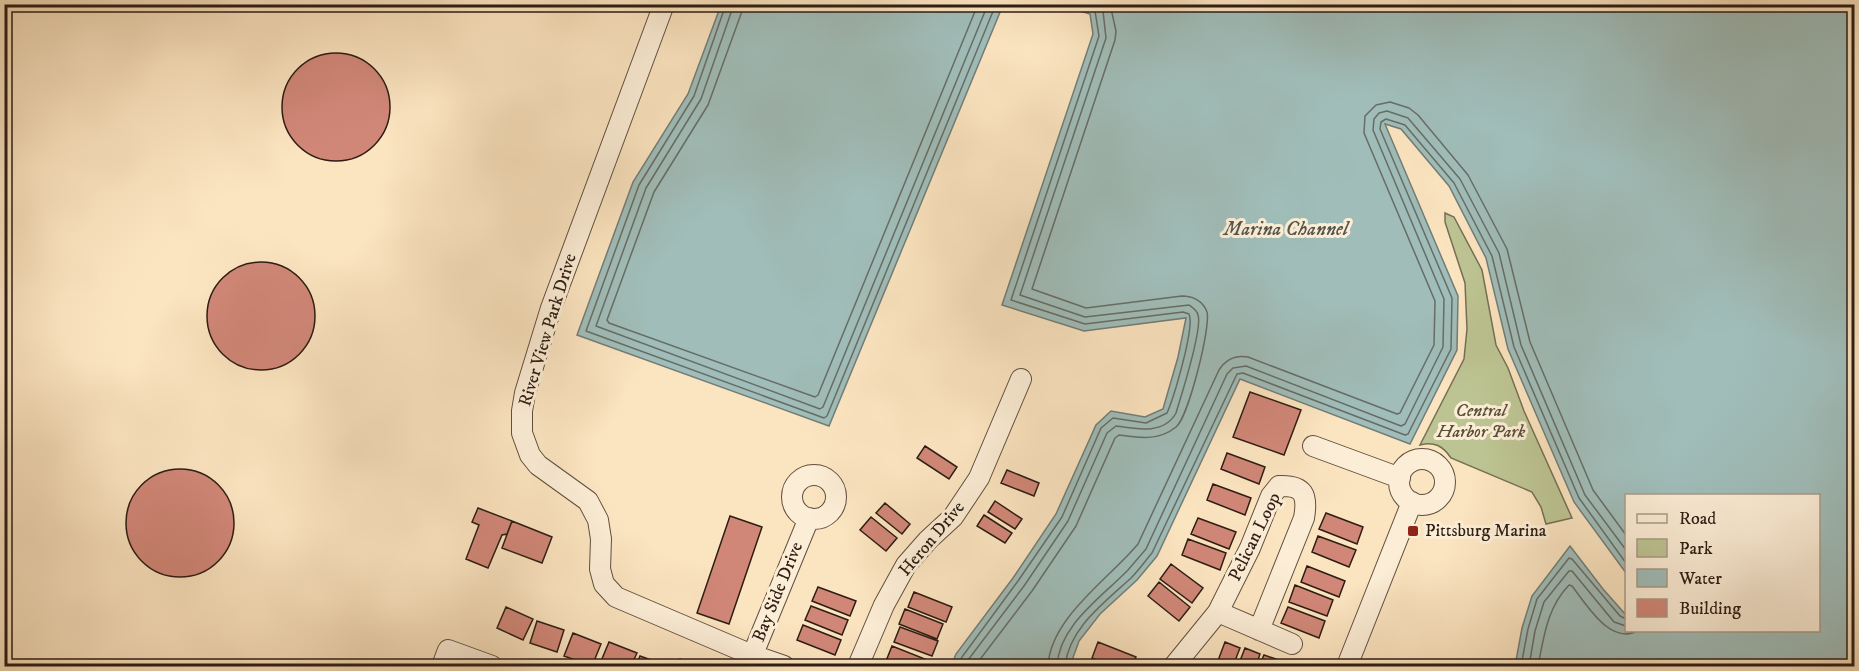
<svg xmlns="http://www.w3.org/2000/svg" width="1859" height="671" font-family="'IM FELL DW Pica',serif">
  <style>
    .green { fill: #bdc493; stroke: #757053; stroke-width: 1.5 }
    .water { fill: #a0bdb9; stroke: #727d77; stroke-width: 1.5 }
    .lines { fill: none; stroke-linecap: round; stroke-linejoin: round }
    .shore { stroke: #666d66; stroke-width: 1.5 }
    .building { fill: #d18778; stroke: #2d1d13; stroke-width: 1.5 }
    .minor-casing { stroke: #604f3e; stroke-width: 22 }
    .minor { stroke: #fcedd6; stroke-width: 20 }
    .poi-dot { fill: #8f2418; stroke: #fcedd6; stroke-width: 2 }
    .labels { text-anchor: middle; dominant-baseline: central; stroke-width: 6; stroke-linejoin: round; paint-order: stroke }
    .street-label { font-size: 18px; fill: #2d1d13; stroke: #fcedd6 }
    .park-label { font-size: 18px; font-style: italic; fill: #584f39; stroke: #fcedd6 }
    .poi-label { font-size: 18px; fill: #2d1d13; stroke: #fcedd6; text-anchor: start }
    .water-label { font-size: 20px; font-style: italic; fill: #55554d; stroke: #fcedd6 }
  </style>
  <rect width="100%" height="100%" fill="#fbe4c0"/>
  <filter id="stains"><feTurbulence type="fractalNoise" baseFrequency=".00333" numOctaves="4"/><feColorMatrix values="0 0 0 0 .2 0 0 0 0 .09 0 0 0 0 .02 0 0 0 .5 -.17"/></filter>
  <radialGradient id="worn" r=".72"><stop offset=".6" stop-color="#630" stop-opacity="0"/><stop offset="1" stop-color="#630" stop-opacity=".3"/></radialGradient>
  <!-- green -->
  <path class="green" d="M1445 213 1454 217 1482 270 1496 345 1508 368 1524 411 1572 518 1546 524 1541 507 1532 492 1451 458C1443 446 1434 441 1420 445L1464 359 1467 329 1465 283 1445 222Z"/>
  <!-- water -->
  <path class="water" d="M721 5H1003L829 426 577 335 633 182 688 94Z
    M1061 5H1854V666H1515L1522 628 1532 596 1570 546 1603 589 1626 615V630H1818V496H1626V573L1574 502 1508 349 1486 258 1449 186 1401 129 1385 124 1458 296 1457 350 1410 444 1240 379 1157 556 1137 580 1100 614 1079 641 1070 666H951L956 654 1013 578 1056 514 1096 425 1111 411 1145 417 1163 409 1178 357 1186 318 1084 331 1002 305 1093 34 1090 14Z"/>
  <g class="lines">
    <!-- shore -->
    <path class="shore" d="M726 4 694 96 639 185 586 331 824 418 827 416 996 4
      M734 4 701 99 646 188 596 326 820 409 823 407 988 4
      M743 4 741 14 708 105 654 192 607 320 609 323 815 397 818 395 978 4
      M958 666 962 657 1018 581 1062 517 1101 428 1113 418 1146 423 1167 413C1174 397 1195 327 1189 314L1183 312 1085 324 1011 300 1099 36 1095 11 1081 4
      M966 666 968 660 1024 586 1068 521 1107 433 1116 426C1136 429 1164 435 1176 413 1181 396 1203 329 1198 315 1197 310 1193 308 1189 305L1085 317 1020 295 1106 38 1103 11 1099 4
      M975 666 1032 591 1076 526 1115 438 1119 435C1139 438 1159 441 1176 427 1188 418 1211 327 1207 312 1203 301 1193 296 1182 296L1086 308 1032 289 1115 40 1116 31 1110 4
      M1048 666C1050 618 1110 578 1138 544L1219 370C1226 359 1236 355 1248 357L1397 414 1400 413 1434 345 1435 301 1364 133 1365 116 1376 105 1390 102 1409 108 1418 115 1468 175 1507 249 1530 342 1593 490 1626 535
      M1057 666C1059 625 1102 597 1128 570 1134 563 1140 556 1146 549L1227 374 1233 368 1246 366 1401 426 1405 424 1443 347 1444 299 1373 130 1374 119 1379 113 1387 111 1408 118 1460 179 1499 253 1521 345 1585 495 1626 550
      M1065 666C1069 628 1105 602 1131 578 1139 570 1145 561 1152 553L1237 374 1243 373 1405 435 1408 434 1451 349 1452 298 1380 129 1381 122 1386 119 1405 125 1454 183 1492 256 1514 347 1579 498 1626 563
      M1521 666 1528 629 1537 599 1569 558 1572 559 1620 616 1626 619
      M1529 666 1535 631 1544 602 1569 571H1572L1614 622 1626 626
      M1538 666C1544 636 1547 608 1569 585L1572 586C1587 605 1611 647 1639 630"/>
  </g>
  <!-- building -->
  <path class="building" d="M282 107a54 54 0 1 1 108 0a54 54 0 1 1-108 0Z
    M207 316a54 54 0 1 1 108 0a54 54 0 1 1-108 0Z
    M1250 392 1301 410 1284 455 1233 437Z
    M925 446 957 467 949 479 917 458Z
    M1227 453 1265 467 1259 484 1221 469Z
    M126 523a54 54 0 1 1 108 0a54 54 0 1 1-108 0Z
    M1007 470 1039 483 1034 496 1001 483Z
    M1213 484 1251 498 1245 515 1207 500Z
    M995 501 1022 519 1015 529 988 512Z
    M885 503 910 524 902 534 876 513Z
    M478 508 512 521 507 534 502 535 488 568 466 559 479 525 472 522Z
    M1326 513 1363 527 1357 544 1319 529Z
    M984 515 1012 533 1005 543 977 526Z
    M730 516 762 527 729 624 697 613Z
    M871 517 897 538 886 551 860 530Z
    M1198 518 1236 532 1229 549 1191 534Z
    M512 521 552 537 542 563 502 548Z
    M1318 536 1356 550 1349 567 1312 552Z
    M1188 539 1226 553 1220 570 1182 555Z
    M1171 564 1203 588 1192 603 1160 579Z
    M1307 566 1345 581 1339 597 1301 582Z
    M1159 582 1190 607 1179 621 1148 596Z
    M1295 585 1333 600 1327 616 1289 602Z
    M818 587 856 601 850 616 812 601Z
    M914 592 952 607 946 622 908 607Z
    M811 606 848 620 842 635 805 620Z
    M506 607 533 619 523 640 497 628Z
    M1288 607 1325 621 1319 638 1281 623Z
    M905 609 943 624 937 639 899 624Z
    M537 621 564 630 557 652 530 643Z
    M803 625 841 640 835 655 797 640Z
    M900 627 938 641 932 656 894 642Z
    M573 633 601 644 592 666 564 656Z
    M609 642 637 653 631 666H599Z
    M1098 642 1136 657 1132 666H1115L1092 658Z
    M1225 642 1240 648 1233 666H1216Z
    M892 646 930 661 927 666H899L886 661Z
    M1245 648 1260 654 1256 666H1238Z
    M1264 655 1279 660 1277 666H1259Z
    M640 656 668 666H636Z
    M680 659 699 666H677Z"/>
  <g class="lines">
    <defs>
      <path id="minor" d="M664 4 551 308 525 393 522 411V433L530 455 538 465 588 501 598 520 601 539 600 569 604 584 616 597 752 655 784 666
        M1313 446 1400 478
        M1399 482a23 23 0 1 1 46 0a23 23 0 1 1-46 0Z
        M792 497a22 22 0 1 1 44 0a22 22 0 1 1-44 0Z
        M1218 612 1292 644
        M442 666 448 650 492 666
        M748 666 809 518
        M858 666 884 605 906 565 928 540 953 517 979 478 1021 379
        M1174 666 1218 612 1250 548 1271 496 1279 486C1304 485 1308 495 1304 518L1259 630
        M1347 666 1412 502"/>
    </defs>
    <!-- minor casing -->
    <use href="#minor" class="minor-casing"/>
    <!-- minor -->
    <use href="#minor" class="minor"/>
  </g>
  <!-- markers -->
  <rect class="poi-dot" x="1407" y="525" width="12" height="12" rx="3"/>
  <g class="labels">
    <!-- street labels -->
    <g class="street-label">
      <text transform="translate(548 330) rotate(-73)">River View Park Drive</text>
      <text transform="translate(1255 537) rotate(-64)">Pelican Loop</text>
      <text transform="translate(932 539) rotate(-50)">Heron Drive</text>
      <text transform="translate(778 592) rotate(-68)">Bay Side Drive</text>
    </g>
    <!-- park labels -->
    <g class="park-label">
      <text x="1481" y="411">Central<tspan x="1481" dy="21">Harbor Park</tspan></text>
    </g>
    <!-- poi labels -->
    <g class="poi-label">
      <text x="1425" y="531">Pittsburg Marina</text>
    </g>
    <!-- water labels -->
    <g class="water-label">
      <text x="1286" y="229">Marina Channel</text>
    </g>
  </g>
  <!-- margin -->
  <rect width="1859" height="671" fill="none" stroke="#fbe4c0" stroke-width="24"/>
  <rect x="6" y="6" width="1847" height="659" fill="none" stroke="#2d1d13" stroke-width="3"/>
  <rect x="12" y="12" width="1835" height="647" fill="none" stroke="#2d1d13" stroke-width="1.5"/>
  <!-- legend -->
  <rect x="1625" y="494" width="195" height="138" fill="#fcedd6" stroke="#a99a88" stroke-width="1.5"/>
  <rect x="1637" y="514" width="30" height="9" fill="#fcedd6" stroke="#a99a88" stroke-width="1.5"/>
  <text x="1679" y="524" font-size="18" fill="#2d1d13">Road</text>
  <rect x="1637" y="539" width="30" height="18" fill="#bdc493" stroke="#a99a88" stroke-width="1.5"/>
  <text x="1679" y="554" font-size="18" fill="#2d1d13">Park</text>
  <rect x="1637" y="569" width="30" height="18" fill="#a0bdb9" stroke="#a99a88" stroke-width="1.5"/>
  <text x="1679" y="584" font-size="18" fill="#2d1d13">Water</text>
  <rect x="1637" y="599" width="30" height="18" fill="#d18778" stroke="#a99a88" stroke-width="1.5"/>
  <text x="1679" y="614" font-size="18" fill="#2d1d13">Building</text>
  <rect width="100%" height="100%" filter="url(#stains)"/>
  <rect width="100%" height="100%" fill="url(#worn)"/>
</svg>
